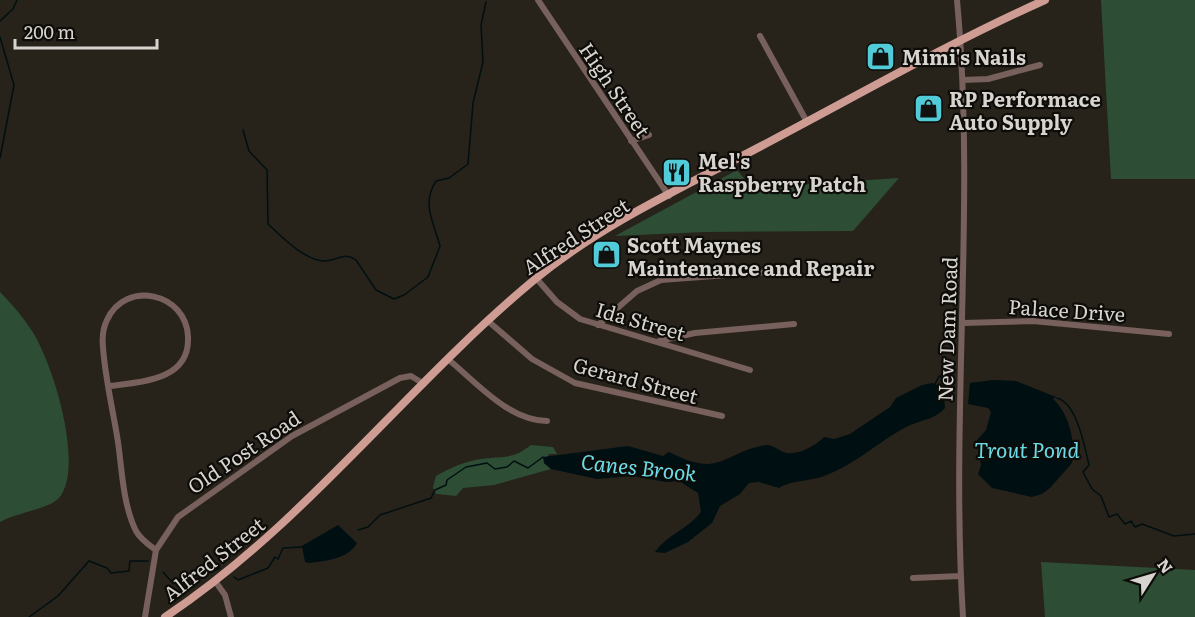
<svg xmlns="http://www.w3.org/2000/svg" width="1195" height="617" font-family="Literata,serif">
  <style>
    .green { fill: #2d4e35 }
    .water { fill: #000f11 }
    .lines { fill: none; stroke-linecap: round; stroke-linejoin: round }
    .stream { stroke: #000f11; stroke-width: 1.5 }
    .minor { stroke: #78605c; stroke-width: 6 }
    .major { stroke: #cf9c94; stroke-width: 8 }
    .labels { text-anchor: middle; dominant-baseline: central; stroke-width: 4.5; stroke-linejoin: round; paint-order: stroke }
    .poi-label { font-size: 20px; font-weight: bold; fill: #d7d4cf; stroke: #0e0c09; text-anchor: start }
    .street-label { font-size: 20px; fill: #d7d4cf; stroke: #0e0c09 }
    .water-label { font-size: 21px; font-style: italic; fill: #6cdbe7; stroke: #0e0c09 }
  </style>
  <rect width="100%" height="100%" fill="#27231b"/>
  <!-- green -->
  <path class="green" d="M1101 0H1195V179H1111Z
    M737 170 747 182 765 187 899 178 853 231 703 232 615 236Z
    M0 292C12 304 23 317 32 331 53 363 85 467 59 498 49 509 15 513 0 522Z
    M531 445 553 447 557 454H549L544 463 551 469 494 485 463 488 456 496 436 494 433 487 436 476C450 468 465 461 481 459 503 456 512 460 531 445Z
    M1041 562 1195 570V617H1045Z"/>
  <!-- water -->
  <path class="water" d="M993 380 1016 381 1056 397 1053 399C1069 413 1076 442 1072 463L1050 488 1042 494 1032 497 992 488 978 474 981 465 977 440 986 430 991 412 988 408 968 404 970 383Z
    M933 383 943 389 945 408C936 419 921 420 908 426 879 441 855 465 824 476 811 481 788 481 779 488L759 482 749 483 740 494 720 506 712 523 688 542 665 553 655 552C667 535 688 529 701 512L698 493 679 481 666 482 632 476 597 479 551 469 544 463 543 457 628 446 663 456 669 452C722 479 721 453 766 445 773 444 780 452 787 453 799 455 817 445 824 437L834 439 850 434 890 407 896 398 922 385Z
    M338 525 357 543C349 559 325 561 309 563L305 562 302 546Z"/>
  <g class="lines">
    <!-- stream -->
    <path class="stream" d="M0 21 13 9 17 0
      M0 37 14 85 0 158
      M243 130 249 151 267 170 268 224C282 237 304 260 324 261 338 261 343 251 356 260L376 290 394 299 404 295 428 277 440 246C434 223 421 204 436 181L449 178 468 164 473 103 483 62 481 25 486 2
      M935 384 939 376 954 381
      M1057 398C1077 403 1085 448 1089 465L1083 472 1092 489 1101 496 1109 517 1117 514 1125 524 1131 521 1135 527 1142 524 1174 536 1195 534
      M358 530 368 527 380 515 431 498 435 490 446 485 447 480 466 467 487 463 495 469 507 467 514 461 528 468 543 457
      M163 572 171 581 182 579 191 585 201 576 220 568
      M234 577 238 580 268 568 275 557 278 559 283 548 303 547
      M29 617 58 596 89 561 107 568 111 573 129 571 130 561H148"/>
    <!-- minor -->
    <path class="minor" d="M538 0 669 196
      M957 0C976 205 950 411 963 617
      M760 36 807 122
      M963 80 988 79 1040 65
      M631 141 649 135
      M536 278 557 302 580 319 750 370
      M488 321 532 359 575 383 722 416
      M963 323 1033 321 1169 334
      M598 325 637 291 661 280 793 270
      M659 341 695 333 794 324
      M449 360C477 383 508 420 547 421
      M109 386C140 382 190 381 188 337 187 293 125 279 107 320 103 328 102 337 103 347 105 378 113 410 118 442 122 470 123 505 136 531 141 540 149 545 156 550
      M913 578 961 576
      M215 581 225 595 231 617
      M145 617 156 550 178 517 292 436 400 378 411 376 424 384"/>
    <!-- major -->
    <path class="major" d="M165 617C305 524 406 386 534 280 604 222 690 184 769 142 860 94 951 42 1045 0"/>
  </g>
  <!-- icons -->
  <defs>
    <symbol id="shop-square" viewBox="-11 -11 22 22"><rect x="-9" y="-9" width="18" height="18" rx="4" fill="#52cbd9" stroke="#0e0c09"/><path d="M-5-2.5h2.3a2.7 3.5 0 0 1 5.4 0H5L5.5 6h-11ZM-1.5-2.5h3a1.5 2.3 0 0 0-3 0Z" fill="#111"/></symbol>
    <symbol id="restaurant-square" viewBox="-11 -11 22 22"><rect x="-9" y="-9" width="18" height="18" rx="4" fill="#52cbd9" stroke="#0e0c09"/><path d="M-5-6h1v4h1v-4h1v4h1v-4h1v5L-1.5 .5V6h-2V.5L-5-1ZM5-6V6H3V1.5H1.5Q1.5-4 5-6Z" fill="#111"/></symbol>
  </defs>
  <g fill-rule="evenodd">
    <use href="#shop-square" x="864" y="40" width="33" height="33"/>
    <use href="#shop-square" x="912" y="92" width="33" height="33"/>
    <use href="#restaurant-square" x="660" y="156" width="33" height="33"/>
    <use href="#shop-square" x="590" y="238" width="33" height="33"/>
  </g>
  <g class="labels">
    <!-- poi labels -->
    <g class="poi-label">
      <text x="902" y="56">Mimi's Nails</text>
      <text x="949" y="98">RP Performace<tspan x="949" dy="23">Auto Supply</tspan></text>
      <text x="698" y="160">Mel's<tspan x="698" dy="23">Raspberry Patch</tspan></text>
      <text x="627" y="244">Scott Maynes<tspan x="627" dy="23">Maintenance and Repair</tspan></text>
    </g>
    <!-- street labels -->
    <g class="street-label">
      <text transform="translate(616 89) rotate(56)">High Street</text>
      <text transform="translate(575 235) rotate(-33)">Alfred Street</text>
      <text transform="translate(1067 309) rotate(4)">Palace Drive</text>
      <text transform="translate(641 320) rotate(16)">Ida Street</text>
      <text transform="translate(946 329) rotate(-88)">New Dam Road</text>
      <text transform="translate(636 379) rotate(15)">Gerard Street</text>
      <text transform="translate(243 451) rotate(-34)">Old Post Road</text>
      <text transform="translate(213 558) rotate(-38)">Alfred Street</text>
    </g>
    <!-- water labels -->
    <g class="water-label">
      <text x="1027" y="448">Trout Pond</text>
      <text transform="translate(639 466) rotate(6)">Canes Brook</text>
    </g>
  </g>
  <!-- north arrow -->
  <g transform="translate(1153 575) rotate(53)" stroke="#0e0c09" stroke-width="4.5" paint-order="stroke">
  <path d="M0-4.5L10 22L0 15L-10 22Z" fill="#d7d4cf"/>
  <text y="-9" font-size="16" font-weight="bold" text-anchor="middle" fill="#d7d4cf">N</text>
  </g>
  <!-- scale -->
  <path d="M15 39v9h142v-9" fill="none" stroke="#d7d4cf" stroke-width="3"/>
  <text x="24" y="39" font-size="18" fill="#d7d4cf" stroke="#0e0c09" stroke-width="4.5" paint-order="stroke">200 m</text>
</svg>
